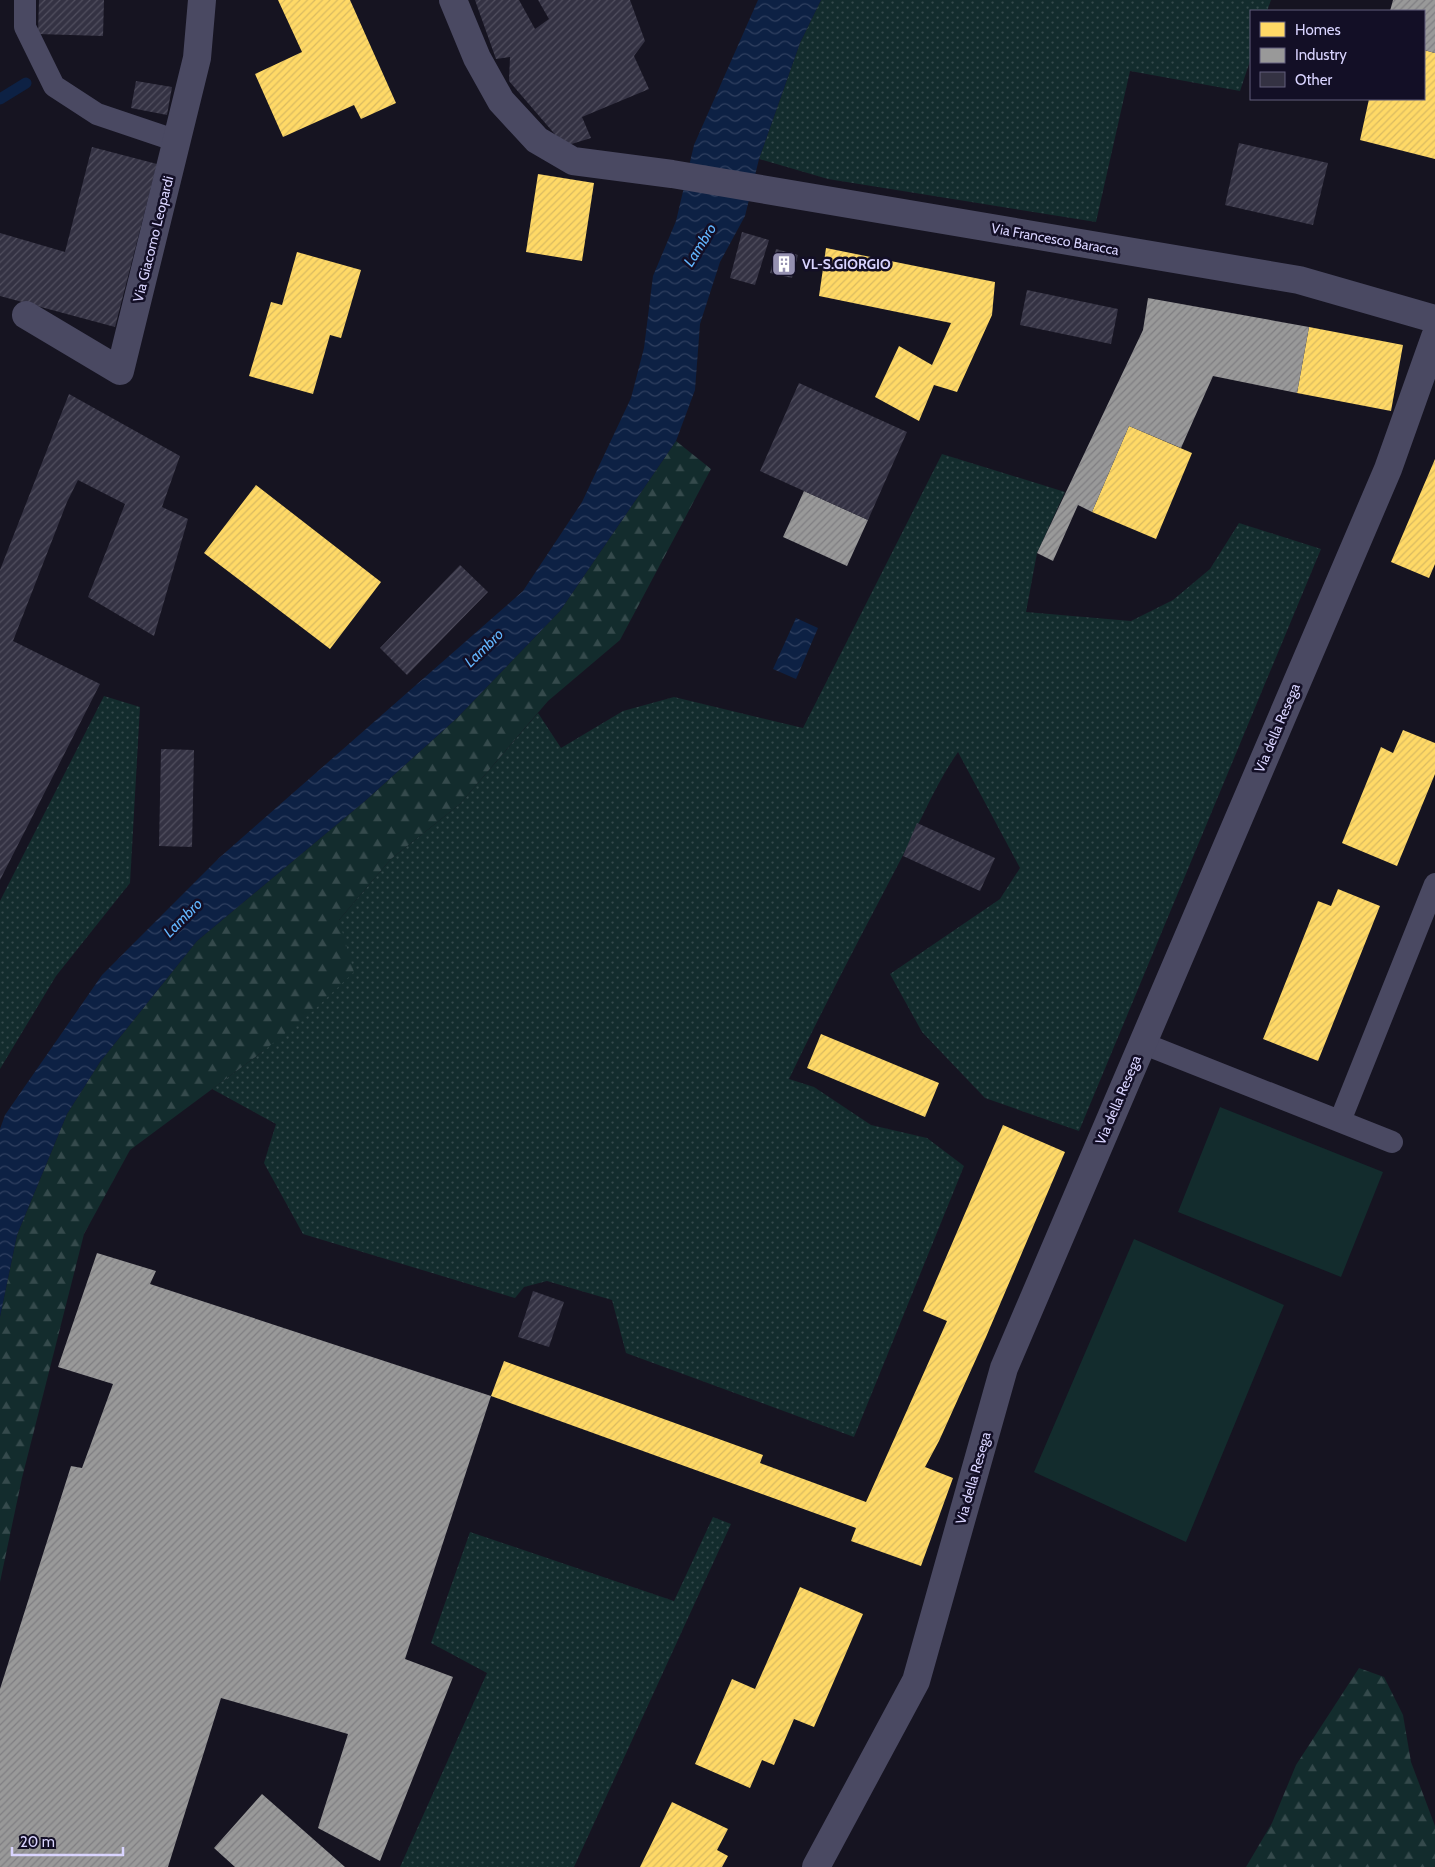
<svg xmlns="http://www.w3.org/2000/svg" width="1435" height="1867" font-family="Cabin,sans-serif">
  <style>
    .grass { fill: url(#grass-dots) }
    .forest { fill: url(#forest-firs) }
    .park { fill: #132c2d }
    .water { fill: url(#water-waves) }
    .homes { fill: url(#homes-hatch) }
    .industry { fill: url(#industry-hatch) }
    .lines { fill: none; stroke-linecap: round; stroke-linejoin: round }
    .stream { stroke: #0d2144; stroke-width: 11 }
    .building { fill: url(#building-hatch) }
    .lane { stroke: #4a4962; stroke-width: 22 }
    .street { stroke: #4a4962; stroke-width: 28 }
    .labels { text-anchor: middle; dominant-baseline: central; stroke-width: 5; stroke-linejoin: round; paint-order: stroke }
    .street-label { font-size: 14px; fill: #d9d4ff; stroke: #130f26 }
    .poi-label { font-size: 14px; font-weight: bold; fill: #d9d4ff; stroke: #130f26; text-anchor: start }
    .water-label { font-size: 15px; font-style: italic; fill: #62b6ff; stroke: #130f26 }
  </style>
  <defs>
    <pattern id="grass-dots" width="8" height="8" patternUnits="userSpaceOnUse" patternTransform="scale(1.25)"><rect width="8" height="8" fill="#132c2d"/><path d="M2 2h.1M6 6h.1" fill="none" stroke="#354a4c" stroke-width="1.8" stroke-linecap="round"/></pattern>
    <pattern id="forest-firs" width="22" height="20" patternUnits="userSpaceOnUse" patternTransform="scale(1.25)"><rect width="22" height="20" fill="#132c2d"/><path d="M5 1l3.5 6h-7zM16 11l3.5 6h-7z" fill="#354a4c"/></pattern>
    <pattern id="water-waves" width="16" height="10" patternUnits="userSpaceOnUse" patternTransform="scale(1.25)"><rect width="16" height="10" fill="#0d2144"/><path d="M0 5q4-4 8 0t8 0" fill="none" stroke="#304060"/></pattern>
    <pattern id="homes-hatch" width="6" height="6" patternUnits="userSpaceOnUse" patternTransform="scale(1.25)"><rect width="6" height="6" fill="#ffd966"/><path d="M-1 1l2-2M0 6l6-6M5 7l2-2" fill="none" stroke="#d9ba61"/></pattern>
    <pattern id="industry-hatch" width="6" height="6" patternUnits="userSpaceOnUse" patternTransform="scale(1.25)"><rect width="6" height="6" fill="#999"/><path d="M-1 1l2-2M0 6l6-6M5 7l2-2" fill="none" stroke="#7f7e82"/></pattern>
    <pattern id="building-hatch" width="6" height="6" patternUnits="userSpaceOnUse" patternTransform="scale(1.25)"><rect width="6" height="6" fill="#343243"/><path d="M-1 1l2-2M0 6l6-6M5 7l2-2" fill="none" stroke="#514f5f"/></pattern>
  </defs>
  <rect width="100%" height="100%" fill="#161421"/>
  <!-- grass -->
  <path class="grass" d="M821 0H1271L1267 11H1251V58L1240 91 1130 71 1096 222 828 179 759 159 800 43Z
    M942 454 1065 492 1037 553 1026 612 1131 621 1173 600 1210 569 1239 523 1321 549 1079 1131 985 1098 922 1032 890 974 1000 899 1020 868 958 752C935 785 920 823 901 859 863 932 825 1004 789 1079L814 1087 871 1125 927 1138 964 1166 854 1437 626 1353 612 1300 547 1281 524 1287 515 1298 303 1234 264 1163 276 1124 212 1089 262 1052 339 920 391 859 460 804 538 713 561 748 623 711 674 697 803 728Z
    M104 696 140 707 130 883 56 976 0 1069V901Z
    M713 1517 731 1524 574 1867H400L487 1673 431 1643 470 1532 674 1601Z"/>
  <!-- forest -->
  <path class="forest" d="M676 441 711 469 620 640 548 701 460 804 391 859 339 920 354 972 312 1012 262 1052 130 1150 84 1234 22 1478 0 1582V1317L17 1235 67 1114 100 1062 197 941 365 801 457 718 560 611Z
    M1359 1668 1384 1677 1403 1715 1411 1762 1435 1826V1867H1246L1272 1823 1296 1765Z"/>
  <!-- park -->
  <path class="park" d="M1220 1107 1383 1172 1341 1277 1178 1212Z
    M1134 1239 1284 1305 1186 1542 1034 1472Z"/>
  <!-- water -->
  <path class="water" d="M758 0H821L800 43 759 159 745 216 720 262 700 324 695 390 676 441 560 611 457 718 365 801 197 941 100 1062 67 1114 17 1235 0 1317V1129L5 1115 102 975 219 858 523 591 582 502 631 398 644 348 653 276 676 221 694 145Z
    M796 618 818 628 796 679 773 669Z"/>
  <!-- homes -->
  <path class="homes" d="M278 0H350L396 103 361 119 354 105 283 137 255 74 302 52Z
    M1424 50 1435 53V159L1360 140 1369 99H1424Z
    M538 174 594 183 582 261 526 252Z
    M826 248 995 282 992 315 957 392 934 385 919 421 875 397 899 346 932 365 951 323 819 296Z
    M297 252 361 270 341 338 330 335 313 394 249 376 271 302 282 305Z
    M1309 327 1403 345 1391 411 1297 393Z
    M1129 426 1192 453 1156 539 1092 512Z
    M1435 459V564L1429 578 1391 562Z
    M256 485 381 582 330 649 204 553Z
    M1403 730 1435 743V774L1397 866 1342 843 1381 747 1393 753Z
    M1338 889 1380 906 1318 1061 1263 1039 1318 901 1331 906Z
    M821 1034 939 1083 925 1117 807 1068Z
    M1003 1125 1065 1152 986 1337 939 1441 925 1467 953 1478 921 1566 851 1541 856 1528 491 1396 504 1361 763 1455 760 1463 866 1502 947 1321 923 1311Z
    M800 1587 863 1614 814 1727 794 1719 774 1765 762 1760 750 1788 695 1764 732 1679 755 1689Z
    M672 1802 728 1829 717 1850 728 1856 722 1867H640Z"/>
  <!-- industry -->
  <path class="industry" d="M1393 0H1435V53L1424 50V11H1390Z
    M1148 298 1309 327 1297 393 1213 376 1181 448 1129 426 1092 512 1078 505 1053 561 1037 553 1143 330Z
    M804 491 868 520 847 566 783 537Z
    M97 1253 156 1271 150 1284 491 1396 405 1659 453 1677 380 1861 318 1828 348 1734 221 1698 168 1867H0V1689L71 1466 82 1468 113 1384 58 1367Z
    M262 1794 345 1867H235L214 1848Z"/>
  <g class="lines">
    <!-- stream -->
    <path class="stream" d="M0 99 26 83"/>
  </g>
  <!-- building -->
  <path class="building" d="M39 0H104L103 36 38 34Z
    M475 0H519L535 29 549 19 538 0H630L645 41 634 56 649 89 582 117 591 138 565 146 509 81 510 57 496 59Z
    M136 81 172 87 167 115 131 108Z
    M1239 143 1328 163 1313 225 1225 205Z
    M92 147 157 164 115 327 0 296V233L65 252Z
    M742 232 769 240 755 285 730 278Z
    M776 249 798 255 792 278 770 273Z
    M1027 290 1118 309 1111 344 1020 325Z
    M799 383 907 432 868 520 760 471Z
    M69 394 180 456 162 507 188 519 154 636 88 597 125 504 78 480 67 502 13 641 100 684 0 880V570Z
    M460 565 488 592 407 675 380 648Z
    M161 749 194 750 192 847 159 846Z
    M917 823 995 858 980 891 903 856Z
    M533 1291 564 1302 549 1347 518 1337Z"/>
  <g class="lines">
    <!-- lane -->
    <path class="lane" d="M25 0V27L54 86 97 114 177 141
      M1142 1043 1392 1142
      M1340 1121 1435 884"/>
    <!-- street -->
    <path class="street" d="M453 0 477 58 501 101 537 140 573 161 672 174 1299 280 1435 319
      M26 315 120 371 197 58 202 0
      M816 1867 916 1681 1004 1368 1388 469 1435 337"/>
  </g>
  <!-- icons -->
  <defs>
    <symbol id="building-square" viewBox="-11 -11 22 22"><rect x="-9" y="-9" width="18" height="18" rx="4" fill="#9591b1" stroke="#130f26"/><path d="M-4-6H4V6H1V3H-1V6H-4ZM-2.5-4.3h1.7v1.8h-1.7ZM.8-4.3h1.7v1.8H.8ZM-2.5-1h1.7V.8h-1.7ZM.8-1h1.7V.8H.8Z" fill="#fff"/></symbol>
  </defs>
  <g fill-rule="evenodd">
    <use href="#building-square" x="770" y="250" width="28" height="28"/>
  </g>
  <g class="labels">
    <!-- street labels -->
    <g class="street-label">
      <text transform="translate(153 239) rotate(-76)">Via Giacomo Leopardi</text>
      <text transform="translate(1055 239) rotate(10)">Via Francesco Baracca</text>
      <text transform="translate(1277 728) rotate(-67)">Via della Resega</text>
      <text transform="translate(1118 1100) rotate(-67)">Via della Resega</text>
      <text transform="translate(973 1478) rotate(-74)">Via della Resega</text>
    </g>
    <!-- poi labels -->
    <g class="poi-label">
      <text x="802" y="264">VL-S.GIORGIO</text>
    </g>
    <!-- water labels -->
    <g class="water-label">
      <text transform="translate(700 245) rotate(-58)">Lambro</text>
      <text transform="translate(484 648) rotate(-44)">Lambro</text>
      <text transform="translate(183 918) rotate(-45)">Lambro</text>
    </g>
  </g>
  <!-- legend -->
  <rect x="1250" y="10" width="175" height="90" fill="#130f26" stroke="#625e7d"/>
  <rect x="1260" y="22" width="25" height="15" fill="#ffd966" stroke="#625e7d"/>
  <text x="1295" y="35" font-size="15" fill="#d9d4ff">Homes</text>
  <rect x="1260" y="48" width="25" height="15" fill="#999999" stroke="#625e7d"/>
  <text x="1295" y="60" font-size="15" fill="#d9d4ff">Industry</text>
  <rect x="1260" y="72" width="25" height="15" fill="#343243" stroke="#625e7d"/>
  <text x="1295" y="85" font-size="15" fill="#d9d4ff">Other</text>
  <!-- scale -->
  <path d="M12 1847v8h111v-8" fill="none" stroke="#d9d4ff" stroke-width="2.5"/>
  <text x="20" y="1847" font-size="15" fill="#d9d4ff" stroke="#130f26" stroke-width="4" paint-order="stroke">20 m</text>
</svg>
